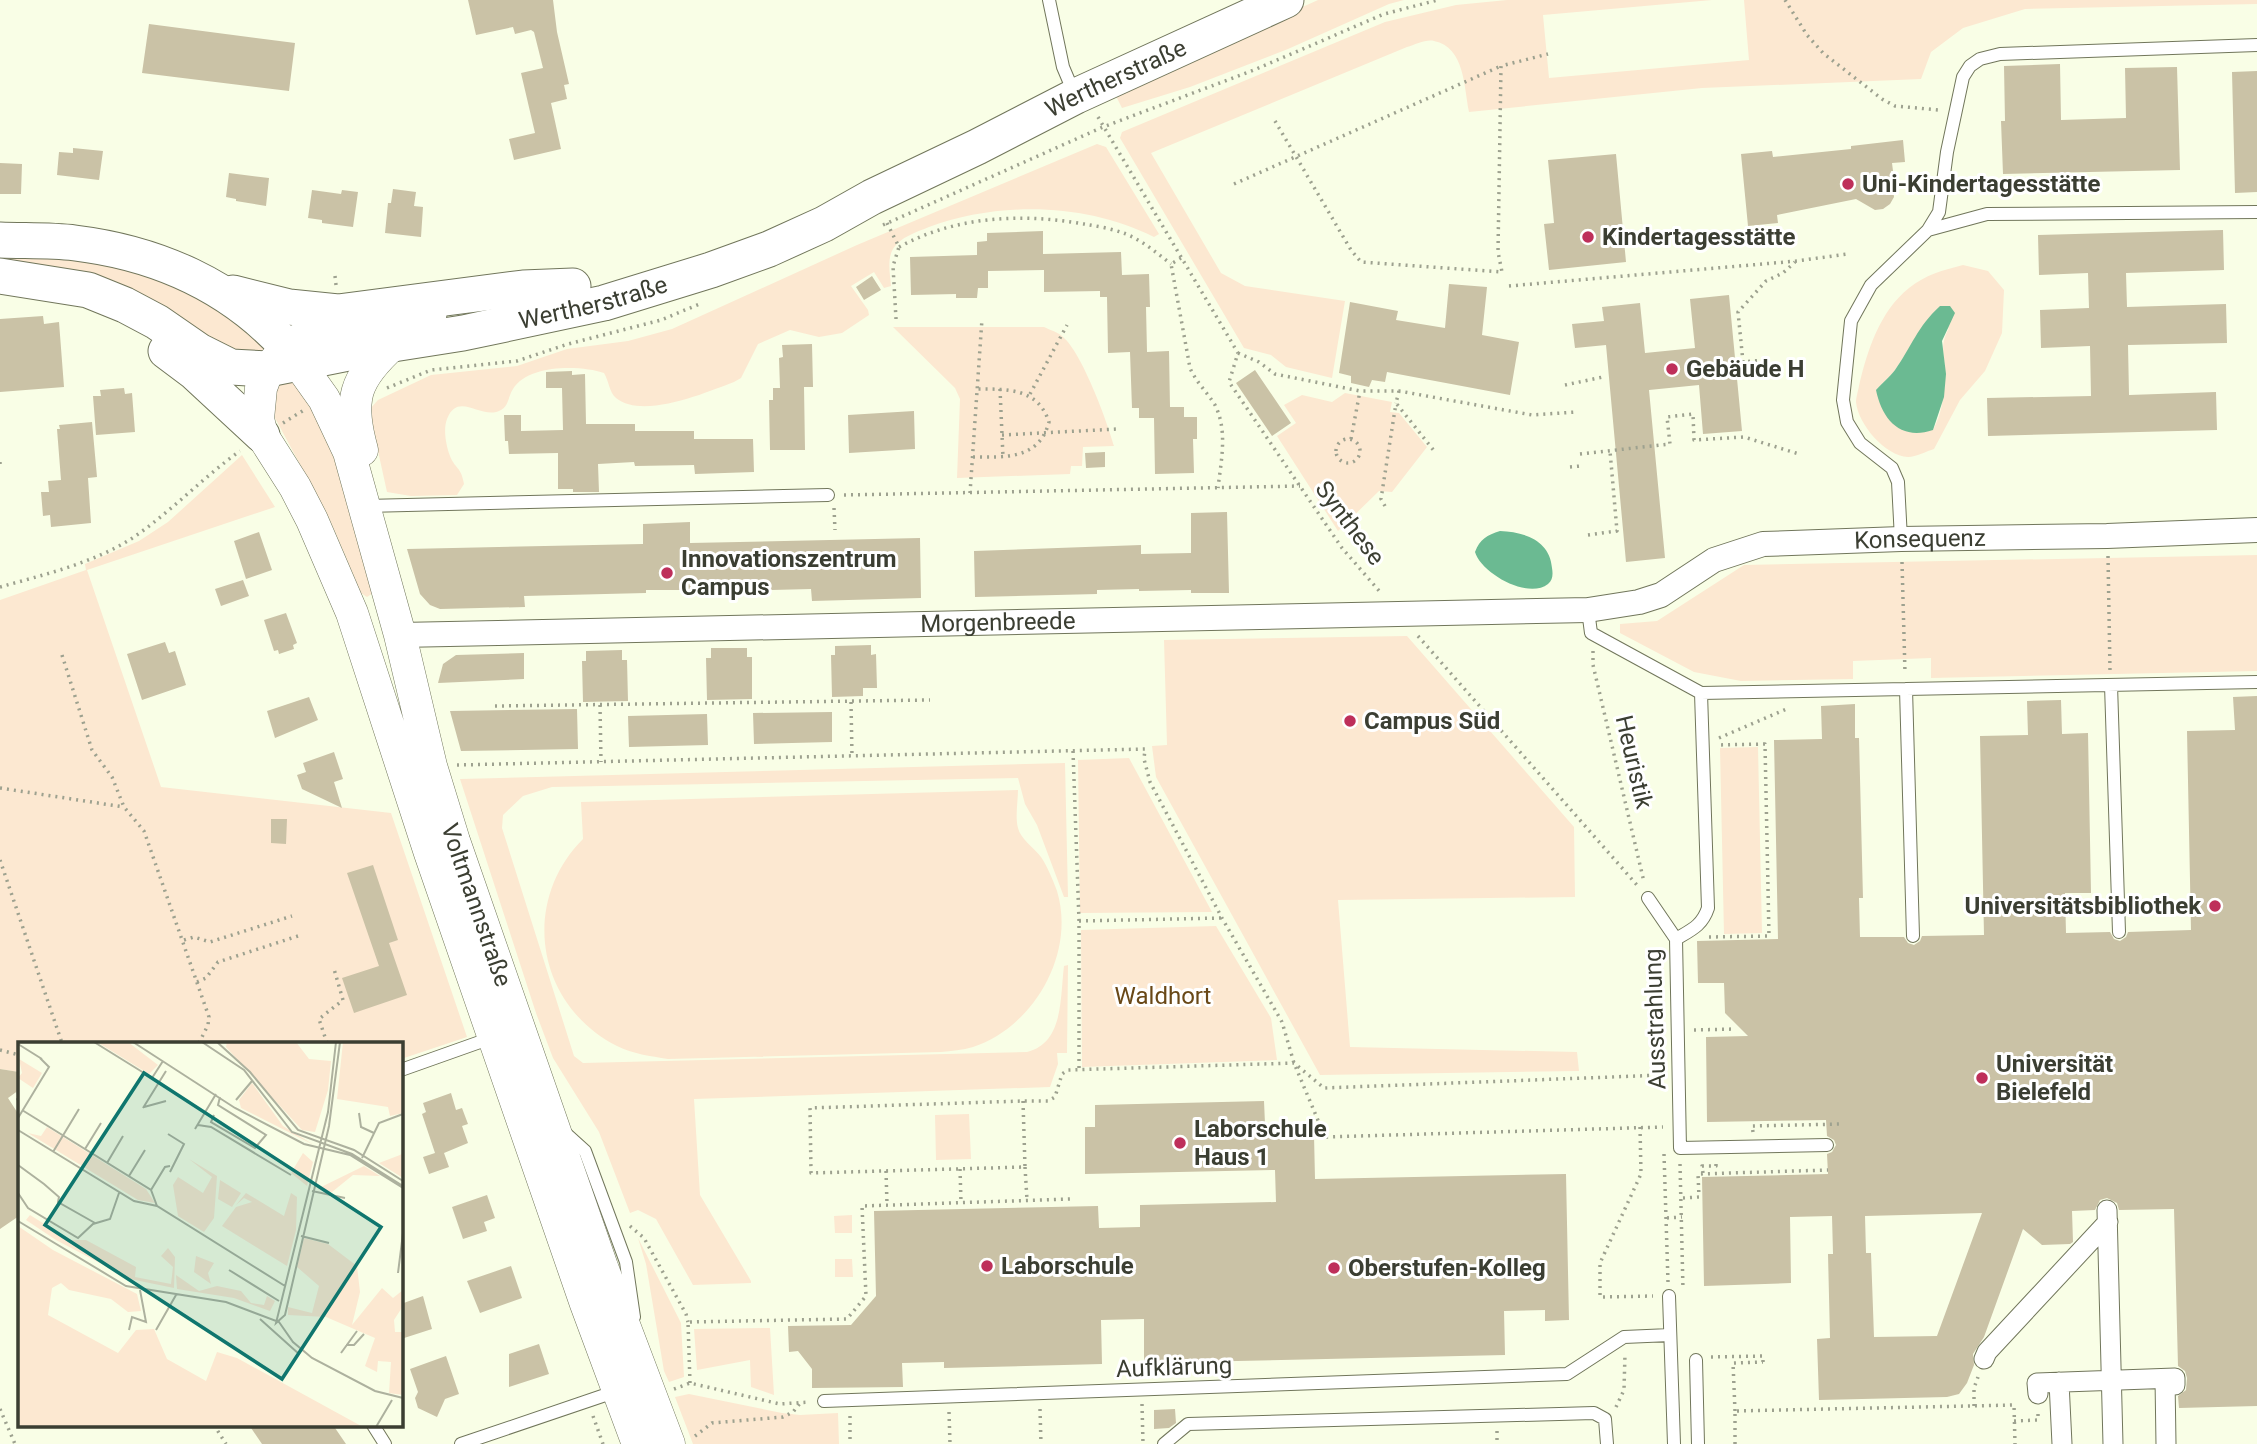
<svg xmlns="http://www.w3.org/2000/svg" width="2257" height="1444" font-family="Roboto,sans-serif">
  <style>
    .green { fill: #fce8d1; fill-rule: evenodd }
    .water { fill: #6bba92 }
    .building { fill: #cac2a6; fill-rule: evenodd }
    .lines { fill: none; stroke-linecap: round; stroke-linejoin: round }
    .service-casing { stroke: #71765b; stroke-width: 14 }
    .pedestrian-casing { stroke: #71765b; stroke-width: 21 }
    .minor-casing { stroke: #71765b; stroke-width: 26 }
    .tertiary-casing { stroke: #71765b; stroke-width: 33 }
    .secondary-casing { stroke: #71765b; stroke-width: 37 }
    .path { stroke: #9da18f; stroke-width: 3.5; stroke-dasharray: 2 5; stroke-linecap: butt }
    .service { stroke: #fff; stroke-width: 12 }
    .pedestrian { stroke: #fff; stroke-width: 19 }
    .minor { stroke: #fff; stroke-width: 24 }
    .tertiary { stroke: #fff; stroke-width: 32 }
    .secondary { stroke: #fff; stroke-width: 35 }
    .poi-dot { fill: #be2f5a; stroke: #fff; stroke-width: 2.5 }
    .labels { text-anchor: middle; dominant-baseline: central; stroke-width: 6; stroke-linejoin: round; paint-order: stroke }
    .street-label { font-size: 24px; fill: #3b3e32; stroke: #fff }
    .poi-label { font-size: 24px; font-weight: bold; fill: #3b3e32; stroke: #fff; text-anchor: start }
    .park-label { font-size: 24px; fill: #694817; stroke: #fff }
    .inset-road { fill: none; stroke: #adb19e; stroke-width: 2 }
    .view { fill: #0f766e; fill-opacity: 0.15; stroke: #0f766e; stroke-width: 3.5 }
    .inset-edge { fill: none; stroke: #3b3e32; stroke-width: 3.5 }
  </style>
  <rect width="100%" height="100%" fill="#f9fee6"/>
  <!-- green -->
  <path class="green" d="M1318 0H1404L1389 4 1288 49 1190 87 1122 108 1114 92Z
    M1507 0H1712L1543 15 1549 78 1749 60 1744 0H2257V4L2025 9 1963 28 1931 52 1921 79 1702 88 1469 112C1464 88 1465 47 1434 41 1426 39 1415 45 1407 47L1151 153 1221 273 1245 286 1345 301 1332 378 1286 367 1271 355 1244 348 1120 138 1122 132 1385 22 1456 5Z
    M1097 144 1106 147 1159 234 1154 237C1086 203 1000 201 929 227 917 232 900 237 893 249 887 259 890 274 891 286L884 288 874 272 851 286 868 310 869 315 842 333 819 337 790 330 758 344 741 378 734 382C707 392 643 420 616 398 609 392 609 381 604 373 581 365 528 364 513 389 508 396 509 407 499 411 480 419 458 391 447 419 443 429 446 446 450 456 455 469 461 466 464 484L457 495 411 496 387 492 369 410 378 400 431 375 517 366 567 349 628 341 672 329 857 245Z
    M0 249 68 252 193 289 264 345 262 354 256 360 0 263Z
    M1963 265 1988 271 2004 290 2002 333 1985 371 1960 400 1934 449C1927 451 1916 457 1908 457 1885 456 1858 424 1856 402 1856 398 1858 391 1859 386 1867 351 1880 311 1909 288 1925 275 1943 270 1963 265ZM1949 328C1938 348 1946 356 1945 376 1944 395 1942 414 1933 430L1876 390 1893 373 1903 358Z
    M893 327H1044C1050 330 1058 332 1063 337 1082 353 1107 421 1114 446L1083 447 1082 466H1071L1070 474 957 478 960 399 955 388Z
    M295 379 328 431 376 591 367 597 361 593 329 518 275 418V393L280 384Z
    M1345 393 1392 402 1390 412 1399 413 1427 447 1392 492 1379 491 1338 531 1277 436 1296 423 1284 405 1302 395 1332 402Z
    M242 455 275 507 87 570 161 787 391 813 467 1037 401 1059V1043H19V1072L0 1069V600L86 570 85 564 139 541 168 522Z
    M2257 555V671L1931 678V658L1853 661V679L1741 681 1694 672 1620 633V624L1657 621 1744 565Z
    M1407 636 1574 827 1575 897 1338 900 1350 1047 1577 1052 1579 1071 1320 1075 1156 777 1152 746 1167 745 1164 640Z
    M1758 747 1762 933 1724 934 1720 748Z
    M1129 758 1212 912 1080 913 1078 760Z
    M1065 763 1068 897H1064L1037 825 1025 804 1018 778 552 787 523 796 503 815 502 828 574 1056 583 1063 1027 1052C1064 1043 1060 997 1064 966L1068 965 1067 1053H1057L1058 1064 1050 1087 694 1099 700 1195 751 1281V1283L693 1285 656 1219 638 1210 630 1213 599 1132 553 1058 536 1013 460 779Z
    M1018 790C1018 801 1015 817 1018 828 1020 838 1034 848 1041 857 1047 866 1053 880 1057 891 1076 953 1034 1027 973 1047 963 1050 951 1051 941 1052L668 1059C650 1056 633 1054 617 1046 536 1005 520 902 583 839L581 802Z
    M1216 926 1271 1018 1277 1060 1082 1067 1081 930Z
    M969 1114 971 1159 936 1160 935 1115Z
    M852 1215V1233H835L834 1216Z
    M638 1238 681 1323 684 1377 669 1382 664 1371 646 1264Z
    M835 1259H852L853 1277H835Z
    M770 1328 774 1395 751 1387 750 1360 697 1370 694 1329Z
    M689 1394 782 1413 800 1415 838 1413 839 1444H693L675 1397Z"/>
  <!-- water -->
  <path class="water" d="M1940 306H1950L1955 313 1942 341 1946 374 1944 397 1933 430C1901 441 1882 420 1876 390 1882 383 1890 377 1895 370 1912 346 1917 327 1940 306Z
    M1500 531C1524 532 1550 540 1552 568 1553 574 1553 580 1548 584 1528 600 1481 573 1475 552 1480 539 1487 535 1500 531Z"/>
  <!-- building -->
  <path class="building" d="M468 0H553L557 32 569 84 564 85 567 99 551 103 561 149 514 160 509 139 535 133 521 73 543 68 534 32 531 30 515 34 513 27 476 35Z
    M149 24 295 43 289 91 142 73Z
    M2060 64 2061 120 2126 118 2125 68 2177 67 2180 170 2003 174 2001 121H2005L2004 66Z
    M2257 71V192L2235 193 2232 72Z
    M1903 140 1905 162 1892 163 1893 171H1891L1894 197 1890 204 1883 209 1875 210 1856 199 1777 215 1778 223 1748 226 1741 154 1772 151 1773 157 1851 149V146Z
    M73 148 103 151 99 180 57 175 59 152 73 153Z
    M1616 154 1626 262 1549 270 1544 224 1554 223 1548 160Z
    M0 163 22 164 21 194H0Z
    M229 173 269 178 266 206 236 201V199L226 197Z
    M393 189 416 192 414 206 423 207 421 237 385 233 388 203H391Z
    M312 190 341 194 342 190 358 192 353 227 322 223V220L308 218Z
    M2223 230 2224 270 2126 273 2127 307 2226 304 2227 343 2128 345 2129 395 2216 392 2217 430 1988 436 1987 398 2091 396 2090 346 2041 348 2040 310 2089 308 2088 273 2039 275 2038 235Z
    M1043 231V254L1121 252 1122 275 1149 274 1150 307H1146L1147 352 1169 351 1170 407H1184V417H1197V439H1193L1194 473 1155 474 1154 418H1139V408H1132L1130 352 1108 353 1107 297H1100V291L1044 292V270L988 271V288H978L977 298H956V294L911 295 910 257 977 255V242L987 241V233Z
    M872 276 881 290 864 300 856 287Z
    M1449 284 1487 287 1482 335 1519 342 1510 395 1387 372 1385 382 1372 380 1369 387 1351 383V376L1339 373 1350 302 1398 311 1396 320 1445 328Z
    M1729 295 1742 431 1703 434 1699 385 1649 390 1665 558 1626 562 1606 345 1575 348 1572 324 1604 321 1602 307 1640 303 1645 353 1695 348 1690 299Z
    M43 316 44 324 59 322 64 387 0 392V319Z
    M812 344 813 387H804L805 450H770L769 400H773V388H780L779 358 783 357 782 345Z
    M1255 370 1291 423 1272 436 1236 383Z
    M572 371V375L585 374 586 424H635V431H694V439H753L754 472 695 474 694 465 635 466 634 462 598 464 599 492H573V489H558V453L509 454 508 441H505L504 415H521V431L563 430 562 388H546V372Z
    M124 388 125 394 132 393 135 432 96 435 93 396H101L100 390Z
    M914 411 915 449 849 453 848 415Z
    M92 422 97 477 88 478 91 523 51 527 50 515 43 516 41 492H49L48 481 61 480 57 429H60L59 425Z
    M1105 452V467L1086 468 1085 453Z
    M1227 512 1229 593H1191V590L1139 591V589L1097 590V594L975 597 974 551 1141 545V554L1191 553V513Z
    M690 522V543L920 538 921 598 812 601 811 589 689 592V590H646V593L524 596 525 607 440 609 430 605 420 594 407 549 643 544V524Z
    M259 532 272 570 246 579 234 541Z
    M243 580 249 596 221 606 215 589Z
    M286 613 297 643 293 645 294 649 279 654 278 650 274 651 264 620Z
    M165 642 169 653 175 651 186 685 142 700 127 654Z
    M871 645V655L876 654 877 688H863V696L832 697 831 655H835V646Z
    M711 648H747V657H752V699L707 700 706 658H711Z
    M622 650V660H627L628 701 583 702 582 661H586V651Z
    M524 653V679L438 683 443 664 456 655Z
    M2257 696V1406L2179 1408 2178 1396 2186 1390 2187 1378 2185 1371 2178 1366 2174 1209 2119 1210 2117 1203 2107 1198 2100 1200 2095 1210 2072 1211 2073 1242 2070 1244 2042 1245 2023 1229 1984 1337 1973 1354 1974 1365 1967 1383 1959 1394 1947 1397 1819 1400 1817 1339 1830 1338 1828 1254H1833L1832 1216 1790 1217 1791 1283 1704 1286 1702 1177 1828 1174 1827 1154 1832 1152 1836 1145 1834 1140 1827 1136 1826 1120 1707 1122 1706 1037 1748 1036 1725 1013 1724 983H1698L1697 941 1778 939 1774 740 1822 739 1821 706 1855 704V738H1859L1863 898H1859L1860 937H1904L1908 943 1914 945 1920 941 1922 936 1984 935 1980 736 2028 735 2027 701 2061 700 2062 734 2088 733 2091 893H2065L2066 933 2110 932 2114 939 2120 941 2126 937 2128 932 2191 930 2187 731 2235 730 2233 697ZM1982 1213 1937 1336 1874 1337 1871 1253H1866L1865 1216Z
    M309 697 318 720 275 738 267 711Z
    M577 709 578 749 461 751 450 711Z
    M832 712V742L754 744 753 713Z
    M707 714 708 745 629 747 628 716Z
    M334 752 343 779 334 782 342 808 302 789 297 775 306 772 303 763Z
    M271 819H287L286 844 271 843Z
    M373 865 398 940 389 943 407 995 354 1013 342 978 379 966 347 873Z
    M0 1069 19 1072V1090L8 1098 19 1115V1216L0 1229Z
    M451 1093 456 1110 462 1108 468 1124 462 1126 468 1143 444 1153 449 1167 429 1174 423 1157 435 1153 422 1114 426 1112 423 1103Z
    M1264 1101 1265 1124 1275 1123 1276 1135H1314L1315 1179 1566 1174 1569 1320 1545 1321V1310L1504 1311 1505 1355 1144 1363V1319L1101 1320 1102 1364 944 1368V1362L902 1363 903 1387 812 1388V1369L798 1351 789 1352 788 1326 851 1325 876 1296 874 1211 1098 1206 1099 1228 1140 1227V1205L1276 1202 1275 1170 1085 1174V1127H1095V1105Z
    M487 1195 495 1218 484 1222 487 1231 463 1239 452 1207Z
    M511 1266 522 1298 480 1313 467 1281Z
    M423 1296 432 1329 401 1339V1304Z
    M539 1344 549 1374 509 1387V1354Z
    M446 1356 459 1394 445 1399 437 1417 418 1408 415 1398 418 1392 410 1369Z
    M1175 1409 1176 1423 1169 1428 1154 1429V1410Z
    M249 1425H333L346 1444H262Z"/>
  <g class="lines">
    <defs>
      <path id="service" d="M1049 0 1063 67 1074 93
        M1928 230 1987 214 2257 212
        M366 506 828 495
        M1901 539 1898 482 1892 468 1860 443 1847 422 1843 400 1851 321 1871 285 1928 230 1939 212 1947 152 1963 77 1970 66 1980 59 2000 54 2257 45
        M1588 610 1591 633 1701 693 2257 682
        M2111 685 2119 932
        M1906 689 1913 936
        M1648 898 1676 939 1680 1148 1827 1145
        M1676 939C1691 930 1702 926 1708 908L1701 693
        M401 1070 494 1037
        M564 1132 585 1151 626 1262 634 1317
        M1669 1296 1674 1444
        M1696 1360 1698 1444
        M824 1401 1567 1374 1624 1337 1670 1335
        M373 1425 385 1444
        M461 1444 617 1391
        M1164 1444 1188 1424 1594 1413 1605 1419 1607 1444"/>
      <path id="pedestrian" d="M2107 1210 2113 1444
        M1984 1359 1987 1352 2108 1222
        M2165 1379 2166 1444
        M2059 1382 2062 1444
        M2038 1394 2037 1383 2175 1378V1385"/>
      <g id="minor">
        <path id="s1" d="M400 635 1588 610 1639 602 1661 595 1714 560 1763 544 1901 539 2107 536 2257 530"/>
      </g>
      <g id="tertiary">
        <path d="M362 450C348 400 354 379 393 344"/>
        <path id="s2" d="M638 1444 586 1304 430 853 352 613 312 520 295 487 262 435 258 419 261 388 268 369 287 347 324 399 349 452 400 635 431 766 454 841 602 1267 669 1444"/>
      </g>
      <g id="secondary">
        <path d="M0 240C25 241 51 240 75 243 157 253 231 286 287 347 331 324 380 321 429 314"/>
        <path id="s3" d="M0 276 88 290 125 305 157 322 199 351 231 367 268 369 393 344 463 333 604 303 711 270 769 249 824 224 872 197 977 147 1076 96 1286 0"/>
        <path d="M233 293 289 307 338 312 523 288 573 286"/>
        <path d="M166 351 194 372 262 435"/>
      </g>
    </defs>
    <!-- service casing -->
    <use href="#service" class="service-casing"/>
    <!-- pedestrian casing -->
    <use href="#pedestrian" class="pedestrian-casing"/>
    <!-- minor casing -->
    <use href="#minor" class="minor-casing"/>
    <!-- tertiary casing -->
    <use href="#tertiary" class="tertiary-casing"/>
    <!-- secondary casing -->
    <use href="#secondary" class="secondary-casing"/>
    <!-- path -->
    <path class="path" d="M1785 0 1807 35 1823 53 1882 99 1895 106 1939 110
      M1098 117 1238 353 1229 382 1342 548 1381 593
      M1275 121 1351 250 1361 262 1502 272 1498 252 1501 66 1548 54
      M1234 184 1501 66
      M887 223 899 247 893 266 896 319
      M883 225 1103 127 1254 70 1384 14 1438 0
      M899 247C956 216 1021 213 1084 224 1097 226 1113 229 1126 234 1143 241 1157 253 1171 264
      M1181 258 1171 264 1190 368C1196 382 1207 392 1215 405 1228 431 1221 461 1218 488
      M335 276 336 285
      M1509 286 1797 261 1847 254
      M1238 353 1259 362 1275 374 1360 391H1399L1532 415 1576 412
      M1764 360 1743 362 1738 312 1766 281 1783 273 1795 262
      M1565 385 1603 377
      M387 388 431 370 517 361 568 344 661 320 702 303
      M1000 389 1003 457
      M1399 391 1396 403 1435 452
      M1030 394 1067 325
      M283 423 304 410
      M1002 435 1117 429
      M1336 451a12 12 0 1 1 24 0a12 12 0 1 1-24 0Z
      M1351 439 1360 391
      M1580 454 1670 444 1667 417 1693 414 1694 440 1744 437 1799 454
      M973 457C1005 457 1039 460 1049 422 1038 388 1007 389 977 389
      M0 462V465
      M1570 467 1581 466
      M970 493 982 319
      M844 495 1300 486
      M1385 506 1381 499 1396 403
      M834 508 835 530
      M1588 535 1617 531 1610 451
      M2108 556 2110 671
      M1902 562 1905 673
      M0 587C43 575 93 563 131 539 170 513 202 478 240 451
      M1418 636 1637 885
      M1593 651V665L1644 882
      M62 655 92 750 112 777 124 807 144 831 209 1017 208 1025 199 1043
      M851 702 852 756
      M600 705 601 762
      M495 706 930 700
      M1719 738 1789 708
      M1073 751 1079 921V1069
      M457 765 1145 749 1144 759 1150 782 1222 918 1282 1022 1294 1063 1325 1137 1663 1127
      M0 788 124 807
      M0 860 62 1043
      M1079 921 1222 918
      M1709 937 1769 936 1765 744 1717 745
      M184 940 194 937 210 942 292 916
      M197 982 206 978 218 962 298 936
      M1694 1030 1736 1029
      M327 1043 319 1019 343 1000 334 969
      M0 1050 19 1055
      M19 1093 16 1095 19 1101
      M1023 1101 1025 1167 811 1173 810 1108 1023 1101H1048L1055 1097 1062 1074 1068 1070 1294 1063 1324 1088 1663 1075
      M1640 1127 1641 1174 1600 1263V1297L1653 1296
      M1753 1132 1752 1126 1842 1124
      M1664 1154 1668 1282
      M1680 1164 1683 1290
      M1025 1167 1027 1200
      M960 1169 961 1202
      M886 1171 887 1204
      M1703 1173 1702 1166H1716V1163
      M1683 1198 1699 1197 1698 1174 1828 1170
      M1667 1218 1682 1217
      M630 1226 644 1238 686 1314 688 1322
      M1711 1357 1763 1356V1362
      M690 1383 688 1322 847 1319 866 1296 862 1206 1070 1199
      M674 1389 690 1383 780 1404 810 1402
      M1142 1404 1143 1444
      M1974 1406V1388L1978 1377
      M1616 1407 1624 1390 1625 1354
      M0 1409 15 1444
      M1040 1409 1041 1444
      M1735 1411 1733 1363 1763 1362
      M949 1412 950 1444
      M593 1416 603 1444
      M850 1416V1444
      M2014 1421 2038 1420V1413
      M214 1425 226 1444
      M1497 1431V1444
      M695 1436 712 1423 783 1417 793 1412 801 1402
      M1735 1444V1411L2014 1405 2015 1444"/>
    <!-- service -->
    <use href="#service" class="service"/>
    <!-- pedestrian -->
    <use href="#pedestrian" class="pedestrian"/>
    <!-- minor -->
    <use href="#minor" class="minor"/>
    <!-- tertiary -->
    <use href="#tertiary" class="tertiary"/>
    <!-- secondary -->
    <use href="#secondary" class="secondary"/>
  </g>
  <!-- markers -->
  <g class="poi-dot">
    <circle cx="1848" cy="184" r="7"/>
    <circle cx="1588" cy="237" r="7"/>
    <circle cx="1672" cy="369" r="7"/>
    <circle cx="667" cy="573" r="7"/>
    <circle cx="1350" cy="721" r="7"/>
    <circle cx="2215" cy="906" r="7"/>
    <circle cx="1982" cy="1078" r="7"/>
    <circle cx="1180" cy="1143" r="7"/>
    <circle cx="987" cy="1266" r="7"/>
    <circle cx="1334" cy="1268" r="7"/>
  </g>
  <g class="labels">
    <!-- street labels -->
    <g class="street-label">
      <text stroke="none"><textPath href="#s3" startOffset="1192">Wertherstraße</textPath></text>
      <text stroke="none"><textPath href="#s3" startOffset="621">Wertherstraße</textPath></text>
      <text transform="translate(1350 523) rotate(53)">Synthese</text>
      <text stroke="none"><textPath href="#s1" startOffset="1535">Konsequenz</textPath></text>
      <text stroke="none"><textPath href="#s1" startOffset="598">Morgenbreede</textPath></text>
      <text transform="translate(1634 762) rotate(77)">Heuristik</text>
      <text stroke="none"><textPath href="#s2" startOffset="1769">Voltmannstraße</textPath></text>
      <text transform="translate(1655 1019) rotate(-92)">Ausstrahlung</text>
      <text transform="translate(1174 1367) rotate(-2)">Aufklärung</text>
    </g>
    <!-- poi labels -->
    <g class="poi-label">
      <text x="1862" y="184">Uni-Kindertagesstätte</text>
      <text x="1602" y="237">Kindertagesstätte</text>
      <text x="1686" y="369">Gebäude H</text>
      <text x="681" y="559">Innovationszentrum<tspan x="681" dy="28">Campus</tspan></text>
      <text x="1364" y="721">Campus Süd</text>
      <text x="2201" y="906" text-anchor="end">Universitätsbibliothek</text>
      <text x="1996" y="1064">Universität<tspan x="1996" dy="28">Bielefeld</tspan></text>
      <text x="1194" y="1129">Laborschule<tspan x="1194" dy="28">Haus 1</tspan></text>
      <text x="1001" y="1266">Laborschule</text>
      <text x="1348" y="1268">Oberstufen-Kolleg</text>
    </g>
    <!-- park labels -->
    <g class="park-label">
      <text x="1163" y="996">Waldhort</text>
    </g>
  </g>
  <!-- overview -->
  <g transform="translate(18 1042)">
    <rect width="385" height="385" fill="#f9fee6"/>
    <path d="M79 0H110L140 23 131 32ZM209 0H278L291 17 313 19 310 48 297 90 284 88 208 5ZM325 0H385V71L372 74 370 65 319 57ZM1 17 24 31 15 46 0 36 4 31ZM234 41 265 84 296 103 223 66 221 58ZM29 85 128 147 137 161 120 158 10 91 23 94ZM285 111 295 120 289 144 273 131ZM385 111V136L361 121 382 113ZM171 117 199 134 196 176 186 190 160 174 155 143 160 135 185 151 194 135ZM346 124 362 134 335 133 314 150 299 147ZM202 138 223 151 214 165 200 157ZM228 151 266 174 273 151 279 155 278 188 269 224 204 184 218 165 234 160 226 156 218 163ZM12 173 52 198H68L118 225 117 235 153 242 155 225 143 214 150 206 157 215 156 246 112 237 38 198 8 178ZM0 184 35 208 119 252 123 269 110 270 93 257 51 248 43 241 34 246 30 273 100 311 118 288 136 287 149 317 188 339 199 310 219 316 345 385H0ZM286 196 310 202 339 224 342 250 334 283 364 246 375 256 385 248V264L376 278 377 290H385V353L371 351 373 320 360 319 359 330 347 324 357 296 308 275 270 273V265L294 271 301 244 279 225ZM178 214 196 221 190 231 193 242 176 230ZM158 233 181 249 199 244 223 249 233 261 246 263 249 254 257 259 252 269 216 256 159 247Z" fill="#fce8d1"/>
    <path class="inset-road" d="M76 0 134 36 145 19M115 0 217 66 286 102 332 113 385 146M184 0 226 28 274 90 334 112 385 144M199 0 232 30 280 88 336 108 385 139M318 0 310 70 258 281 267 273 311 84 322 0M0 2 24 17M218 58 234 39M126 65 148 59M125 66 148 29M4 68 133 148 139 164M341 71 343 85 356 91M196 73 193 80 237 106 248 93 200 63 202 55M0 76 31 25 22 16M180 83 193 85 273 133M177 87 198 52M0 88 116 159 139 164 267 244M150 92 166 102 152 130M67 107 83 81M35 110 61 67M344 116 361 81 385 72M89 121 105 94M0 123 26 142 41 155 40 160 77 181M111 134 127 108M133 148 147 125 152 124M294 149 327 156M0 151 10 166 60 196 75 182 92 177 101 151M0 179 108 244 208 260 261 280 275 300 294 316 357 349 385 356M283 194 311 201M211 228 261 259M380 231 385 191M242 277 281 312M111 288 114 275 128 280 122 248M138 288 158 253M328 303H336L346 292M323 311 339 289M358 385 374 358"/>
    <path class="view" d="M126 31 363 185 264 337 27 183Z"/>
    <rect width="385" height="385" class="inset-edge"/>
  </g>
</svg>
